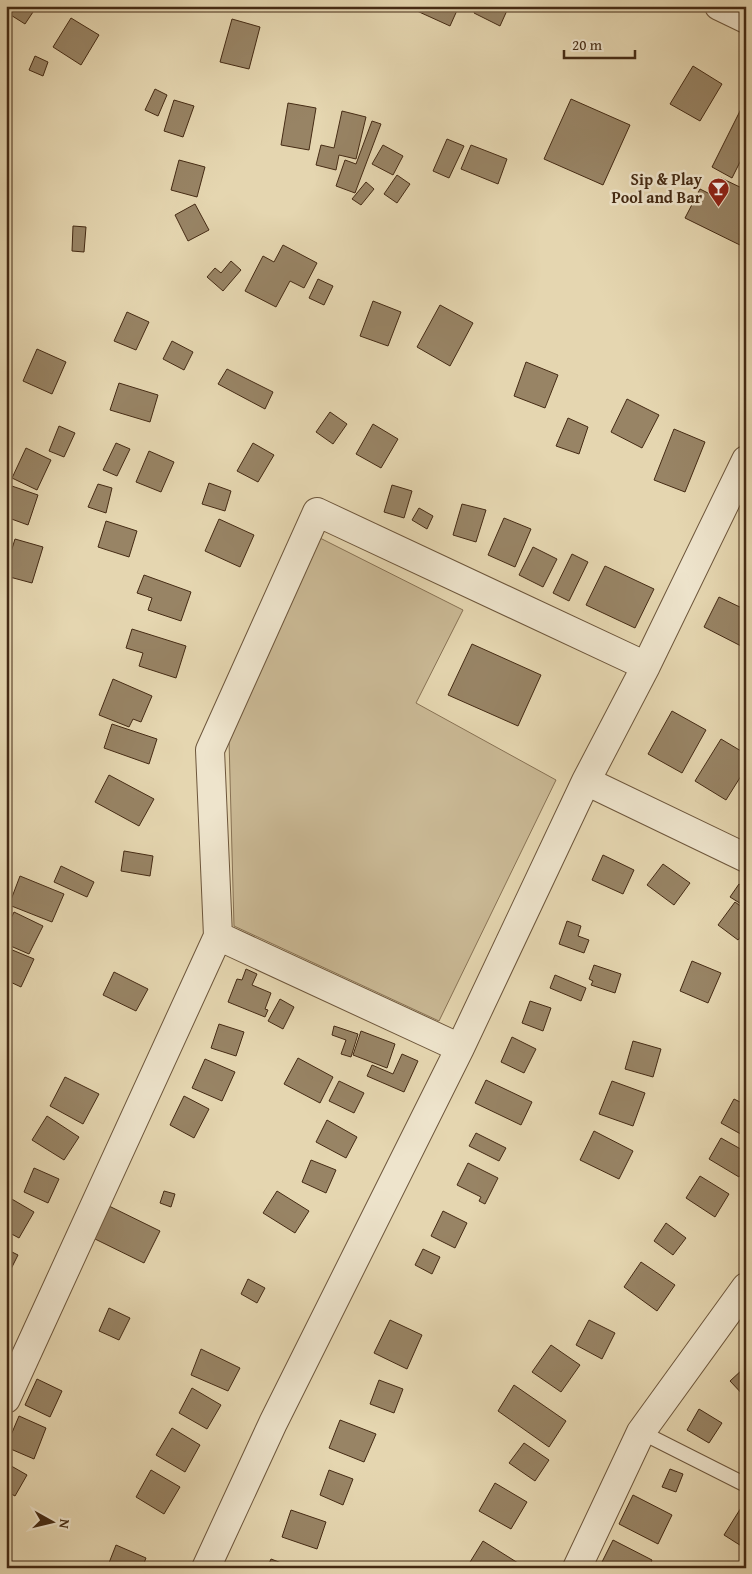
<svg xmlns="http://www.w3.org/2000/svg" width="752" height="1574" font-family="'Gentium Book Plus',serif">
  <style>
    .green { fill: #cab995; stroke: #887254 }
    .building { fill: #988465; stroke: #452b14 }
    .lines { fill: none; stroke-linecap: round; stroke-linejoin: round }
    .service-casing { stroke: #6d563b; stroke-width: 16 }
    .minor-casing { stroke: #6d563b; stroke-width: 30 }
    .tertiary-casing { stroke: #6d563b; stroke-width: 30 }
    .service { stroke: #eee4cc; stroke-width: 14 }
    .minor { stroke: #eee4cc; stroke-width: 28 }
    .tertiary { stroke: #eee4cc; stroke-width: 28 }
    .labels { text-anchor: middle; dominant-baseline: central; stroke-width: 5; stroke-linejoin: round; paint-order: stroke }
    .poi-label { font-size: 16px; font-weight: bold; fill: #452b14; stroke: #eee4cc; text-anchor: end }
  </style>
  <rect width="100%" height="100%" fill="#e5d6b0"/>
  <filter id="stains"><feTurbulence type="fractalNoise" baseFrequency=".004" numOctaves="4"/><feColorMatrix values="0 0 0 0 .2 0 0 0 0 .09 0 0 0 0 .02 0 0 0 .5 -.17"/></filter>
  <radialGradient id="worn" r=".72"><stop offset=".6" stop-color="#630" stop-opacity="0"/><stop offset="1" stop-color="#630" stop-opacity=".3"/></radialGradient>
  <!-- green -->
  <path class="green" d="M318 537 463 610 416 703 556 780 439 1021 234 926 229 740Z"/>
  <!-- building -->
  <path class="building" d="M6 6H37L25 24 6 12Z
    M420 6H459L450 26 417 11Z
    M477 6H509L500 26 474 13Z
    M71 18 99 35 81 65 53 47Z
    M232 19 260 27 249 69 220 62Z
    M35 56 48 62 43 76 29 70Z
    M693 66 722 84 700 121 670 104Z
    M155 89 167 95 158 116 145 110Z
    M571 99 630 125 603 185 544 159Z
    M174 100 194 106 183 137 164 131Z
    M288 103 316 108 309 150 281 145Z
    M742 107 746 109V150L732 178 712 167Z
    M342 111 366 117 356 159 339 155 336 170 316 165 321 145 334 148Z
    M372 121 381 124 355 193 336 186 345 160 356 164Z
    M447 139 464 146 449 178 433 171Z
    M383 145 403 156 393 175 372 164Z
    M471 145 507 159 498 184 461 169Z
    M179 160 205 167 197 197 171 190Z
    M397 175 410 184 397 203 384 194Z
    M721 178 746 190V248L685 218 700 189 712 195Z
    M366 182 374 189 361 205 352 199Z
    M195 204 209 230 188 241 175 215Z
    M73 226 86 227 84 252 72 251Z
    M283 245 317 263 304 288 290 281 276 307 245 291 263 256 274 262Z
    M231 261 241 270 223 291 207 277 215 268 221 273Z
    M318 279 333 286 324 305 309 298Z
    M373 301 401 312 388 346 360 336Z
    M440 305 473 323 450 366 417 347Z
    M127 312 149 322 136 350 114 341Z
    M172 341 193 352 184 370 163 359Z
    M37 349 66 362 52 394 23 381Z
    M526 362 558 375 545 408 514 396Z
    M227 369 273 392 265 409 218 384Z
    M119 383 158 395 150 422 110 410Z
    M627 399 659 415 642 448 611 432Z
    M330 412 347 424 333 444 316 432Z
    M568 418 588 427 579 454 556 446Z
    M373 424 398 439 381 468 356 454Z
    M59 426 75 433 64 457 49 451Z
    M674 429 705 442 685 492 654 480Z
    M116 443 130 449 117 476 103 470Z
    M253 443 274 455 258 482 237 471Z
    M26 448 51 460 37 490 12 478Z
    M149 451 174 462 161 492 136 482Z
    M209 483 231 491 225 511 202 504Z
    M6 484 38 495 28 525 6 517Z
    M98 484 112 488 106 513 88 507Z
    M392 485 412 491 404 518 384 512Z
    M462 504 486 510 476 542 453 535Z
    M419 508 433 516 427 529 412 520Z
    M504 518 531 529 515 567 488 555Z
    M219 519 254 535 240 567 205 551Z
    M106 521 137 531 129 557 98 547Z
    M15 539 43 547 32 583 6 576V568Z
    M533 547 557 559 543 587 519 575Z
    M572 554 588 562 569 601 553 593Z
    M605 566 654 589 635 628 586 605Z
    M144 575 191 592 181 621 148 610 152 598 137 593Z
    M719 597 746 610V636L741 646 704 627Z
    M132 629 186 646 176 678 139 666 143 653 126 648Z
    M472 644 541 675 518 726 448 695Z
    M113 679 152 696 141 722 133 719 129 727 99 715Z
    M672 711 706 730 682 773 648 754Z
    M112 724 157 739 149 764 104 748Z
    M721 739 746 754V768L726 800 695 781Z
    M109 775 154 799 139 826 95 802Z
    M124 851 153 856 150 876 121 871Z
    M603 855 634 870 623 894 592 880Z
    M663 864 690 883 674 905 647 885Z
    M61 866 94 882 87 897 54 882Z
    M20 876 64 894 52 922 9 905Z
    M739 884 746 889V907L730 897Z
    M735 902 746 910 744 914 746 930 738 940 718 925Z
    M14 912 43 926 29 954 6 944V929Z
    M567 921 581 926 578 936 589 940 584 953 559 944Z
    M10 949 34 959 21 987 6 980V958Z
    M692 961 721 973 708 1003 680 991Z
    M594 965 621 974 615 993 591 985 593 981 589 979Z
    M246 969 257 974 252 985 271 993 265 1009 268 1010 265 1017 228 1002 237 979 242 980Z
    M114 972 148 989 136 1011 103 995Z
    M555 975 586 988 581 1001 550 988Z
    M280 999 294 1007 283 1029 268 1021Z
    M530 1001 551 1008 543 1031 522 1023Z
    M219 1024 244 1032 236 1056 211 1048Z
    M334 1026 358 1034 351 1057 341 1054 346 1040 332 1035Z
    M361 1031 395 1044 387 1068 353 1055Z
    M512 1037 536 1049 524 1073 501 1062Z
    M633 1041 661 1049 653 1077 625 1069Z
    M402 1054 418 1061 404 1092 367 1076 372 1065 393 1074Z
    M298 1058 333 1077 320 1103 284 1084Z
    M205 1059 235 1072 222 1101 192 1088Z
    M65 1077 99 1094 83 1124 50 1106Z
    M486 1080 532 1102 521 1125 475 1103Z
    M339 1081 364 1093 354 1113 329 1101Z
    M612 1081 645 1093 633 1126 599 1114Z
    M184 1096 209 1109 194 1138 170 1125Z
    M734 1099 746 1105V1137L721 1123Z
    M47 1116 79 1137 64 1160 32 1140Z
    M327 1120 357 1137 346 1158 316 1142Z
    M594 1131 633 1151 619 1179 580 1160Z
    M476 1133 506 1148 499 1161 469 1146Z
    M721 1138 746 1152V1166L739 1177 709 1159Z
    M311 1160 336 1170 326 1193 302 1182Z
    M468 1163 498 1178 485 1204 479 1201 481 1197 457 1185Z
    M34 1168 59 1179 48 1203 24 1192Z
    M700 1176 729 1194 715 1217 686 1198Z
    M164 1191 175 1194 171 1207 160 1203Z
    M277 1191 309 1211 295 1233 263 1213Z
    M10 1198 34 1212 19 1238 6 1231V1205Z
    M109 1206 160 1231 144 1263 93 1238Z
    M443 1211 467 1223 455 1248 431 1236Z
    M666 1223 686 1238 673 1255 654 1241Z
    M6 1249 18 1255 6 1279Z
    M423 1249 440 1257 432 1274 415 1265Z
    M641 1262 675 1285 657 1311 624 1287Z
    M248 1279 265 1288 257 1303 241 1294Z
    M109 1308 130 1318 119 1340 99 1331Z
    M390 1320 422 1335 407 1369 374 1353Z
    M589 1320 615 1333 602 1359 576 1345Z
    M551 1345 580 1365 561 1392 532 1372Z
    M201 1349 240 1368 228 1391 191 1375Z
    M743 1369 746 1372V1398L730 1381Z
    M37 1379 62 1391 50 1417 25 1405Z
    M379 1380 403 1389 394 1413 370 1404Z
    M514 1385 566 1421 549 1447 498 1411Z
    M192 1388 221 1405 207 1429 179 1413Z
    M699 1409 722 1423 709 1443 687 1430Z
    M19 1416 46 1428 34 1459 6 1447Z
    M340 1420 376 1434 364 1462 329 1448Z
    M172 1428 200 1445 185 1472 156 1455Z
    M524 1443 549 1460 535 1481 509 1463Z
    M6 1463 27 1475 15 1496 6 1491Z
    M670 1469 683 1474 676 1492 662 1487Z
    M151 1470 180 1487 164 1514 136 1497Z
    M329 1470 353 1479 343 1505 320 1495Z
    M495 1483 527 1502 511 1529 479 1511Z
    M633 1495 672 1515 658 1544 619 1524Z
    M744 1503 746 1504V1549L724 1535Z
    M291 1510 326 1522 317 1549 282 1537Z
    M613 1540 652 1560 649 1568H599Z
    M483 1541 518 1563 516 1568 467 1567Z
    M116 1545 146 1558 142 1568H107Z
    M271 1559 292 1567 291 1568H267Z"/>
  <g class="lines">
    <defs>
      <path id="service" d="M641 1432 746 1485"/>
      <path id="minor" d="M586 781 746 858
        M218 936 460 1048
        M6 1399 218 936 210 750 317 512 646 666
        M206 1568 273 1423 460 1048 586 781 646 666 746 460
        M577 1568 641 1432 746 1287"/>
      <path id="tertiary" d="M719 6 746 19"/>
    </defs>
    <!-- service casing -->
    <use href="#service" class="service-casing"/>
    <!-- minor casing -->
    <use href="#minor" class="minor-casing"/>
    <!-- tertiary casing -->
    <use href="#tertiary" class="tertiary-casing"/>
    <!-- service -->
    <use href="#service" class="service"/>
    <!-- minor -->
    <use href="#minor" class="minor"/>
    <!-- tertiary -->
    <use href="#tertiary" class="tertiary"/>
  </g>
  <!-- icons -->
  <defs>
    <symbol id="bar-pin" viewBox="-11 -11 22 30"><path d="M0 17L-7.5 6A9.5 9.5 0 1 1 7.5 6Z" fill="#8f2418" stroke="#eee4cc"/><path d="M-6-5H6L.8 .8V4.5H3.5V6h-7V4.5H-.8V.8Z" fill="#fff"/></symbol>
  </defs>
  <g fill-rule="evenodd">
    <use href="#bar-pin" x="706" y="176" width="25" height="34"/>
  </g>
  <g class="labels">
    <!-- poi labels -->
    <g class="poi-label">
      <text x="702" y="179">Sip &amp; Play<tspan x="702" dy="18">Pool and Bar</tspan></text>
    </g>
  </g>
  <!-- margin -->
  <rect width="752" height="1574" fill="none" stroke="#e5d6b0" stroke-width="25"/>
  <rect x="8" y="8" width="737" height="1559" fill="none" stroke="#452b14" stroke-width="2.5"/>
  <rect x="12" y="12" width="727" height="1549" fill="none" stroke="#452b14"/>
  <!-- north arrow -->
  <g transform="translate(52 1522) rotate(98)" stroke="#eee4cc" stroke-width="4" paint-order="stroke">
  <path d="M0-4L9 19L0 12L-9 19Z" fill="#452b14"/>
  <text y="-8" font-size="14" font-weight="bold" text-anchor="middle" fill="#452b14">N</text>
  </g>
  <!-- scale -->
  <path d="M564 50v8h71v-8" fill="none" stroke="#452b14" stroke-width="2.5"/>
  <text x="572" y="50" font-size="15" fill="#452b14" stroke="#eee4cc" stroke-width="4" paint-order="stroke">20 m</text>
  <rect width="100%" height="100%" filter="url(#stains)"/>
  <rect width="100%" height="100%" fill="url(#worn)"/>
</svg>
